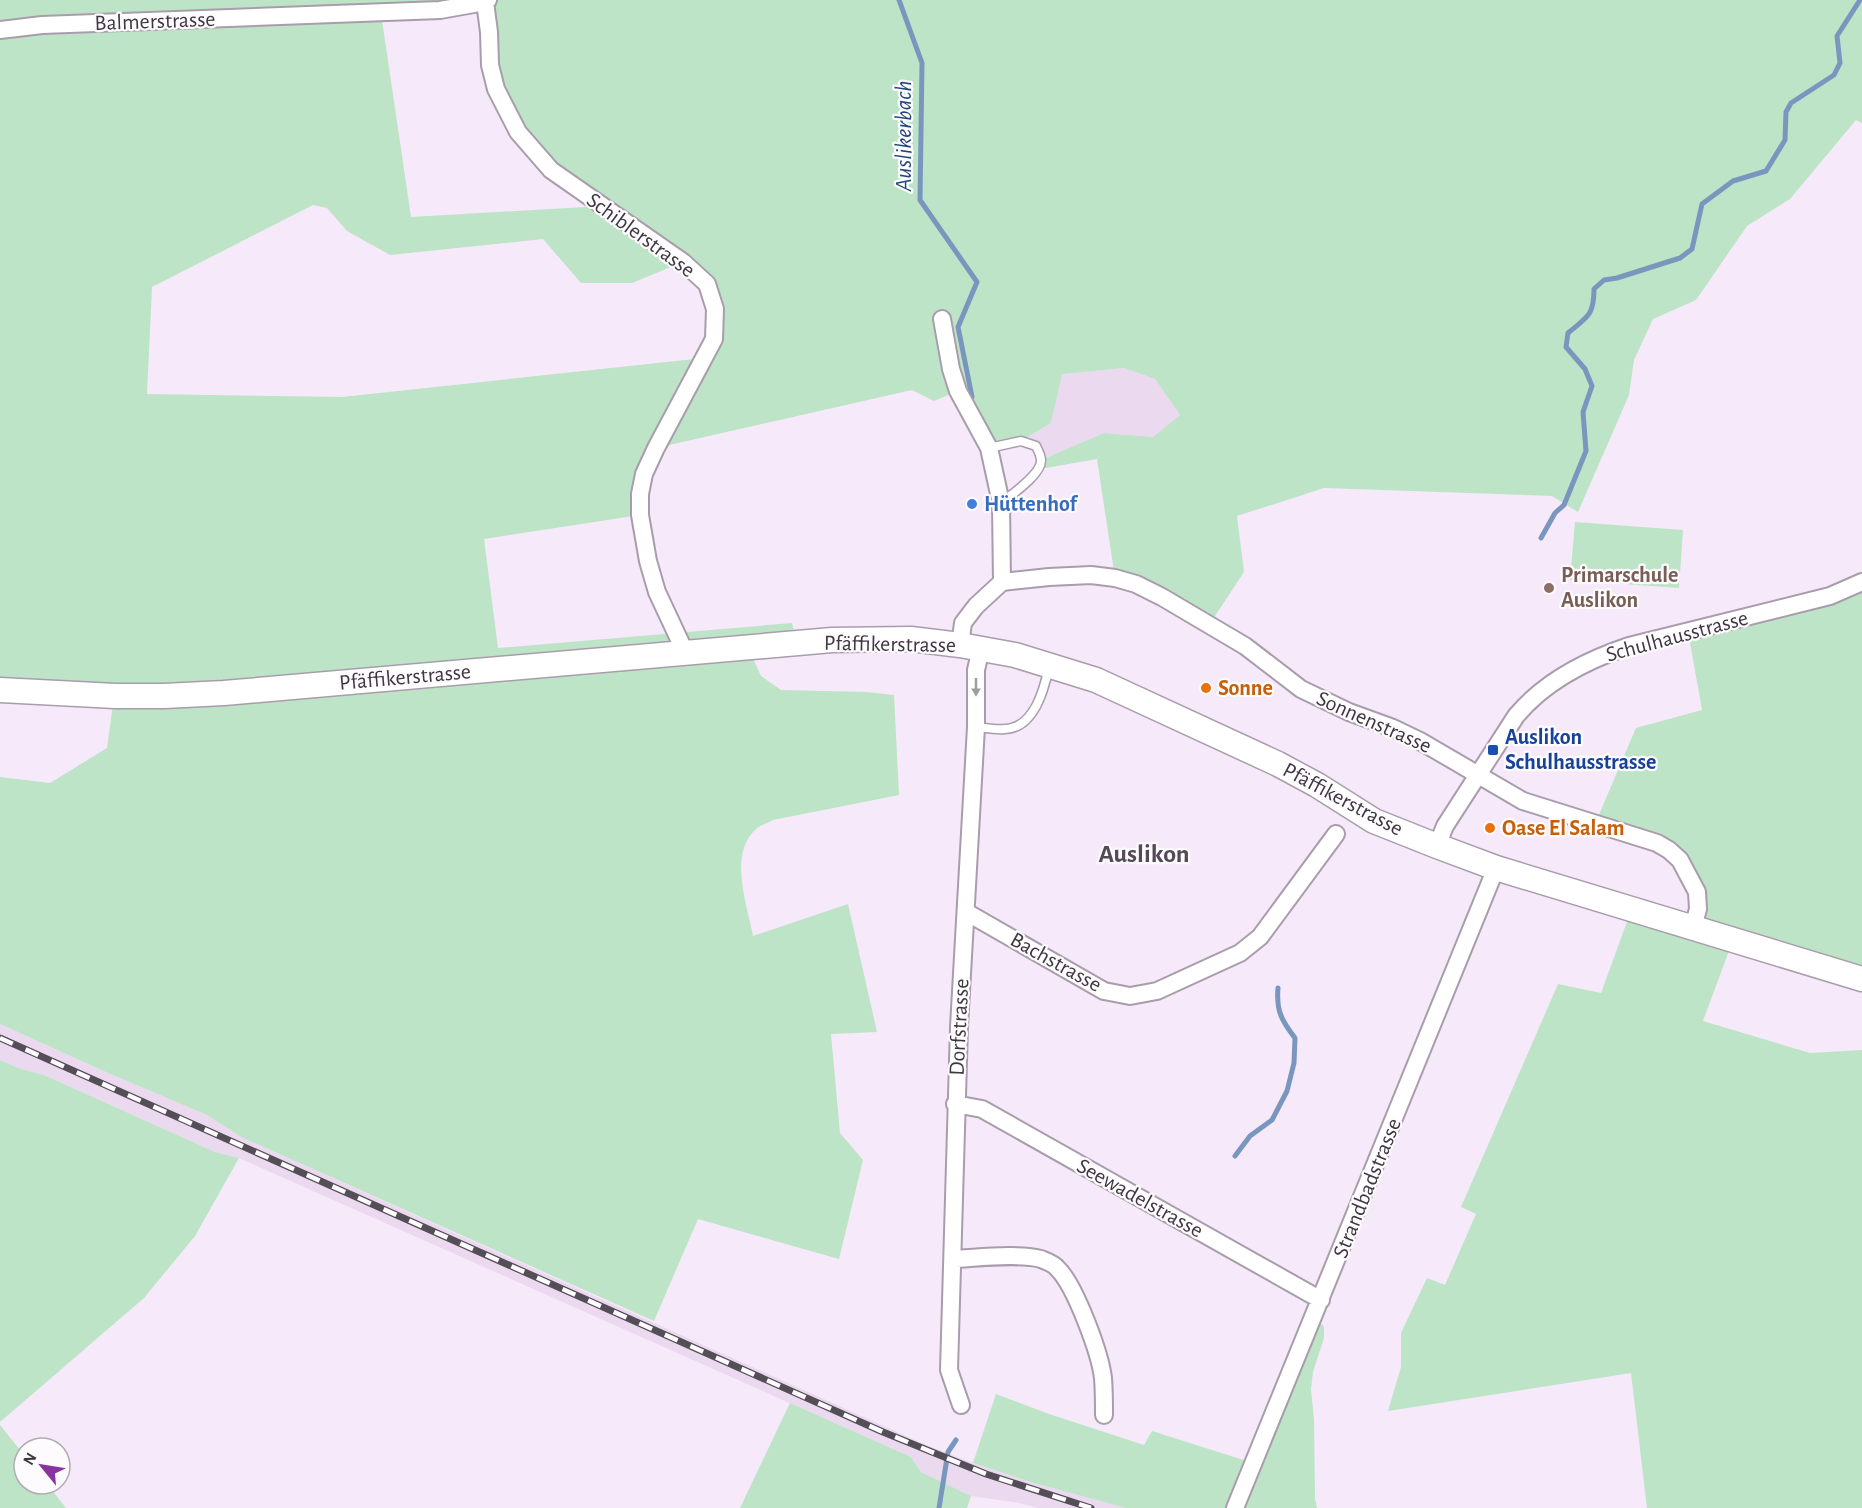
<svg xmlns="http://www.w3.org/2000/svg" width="1862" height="1508" font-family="'Alegreya Sans',sans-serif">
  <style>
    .built { fill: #ebd9ef }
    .green { fill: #bde4c7; fill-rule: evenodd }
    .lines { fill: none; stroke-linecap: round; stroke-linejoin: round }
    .stream { stroke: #7996bf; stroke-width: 5 }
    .lane-casing { stroke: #a99dac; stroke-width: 11 }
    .street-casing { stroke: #a99dac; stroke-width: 20 }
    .secondary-casing { stroke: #a99dac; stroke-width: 27 }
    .lane { stroke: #fff; stroke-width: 8 }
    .street { stroke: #fff; stroke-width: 16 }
    .secondary { stroke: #fff; stroke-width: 24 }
    .rail-casing { stroke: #544e56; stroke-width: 7 }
    .rail { stroke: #fdfbfe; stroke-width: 4.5; stroke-dasharray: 14; stroke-linecap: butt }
    .oneway { fill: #9e9c9e }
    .shop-dot { fill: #3f7fe0; stroke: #fdfbfe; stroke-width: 2 }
    .education-dot { fill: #8d6e63; stroke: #fdfbfe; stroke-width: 2 }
    .food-dot { fill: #e8710a; stroke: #fdfbfe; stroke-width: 2 }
    .transit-dot { fill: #1a4fb4; stroke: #fdfbfe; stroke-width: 2 }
    .labels { text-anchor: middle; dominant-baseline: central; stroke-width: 4.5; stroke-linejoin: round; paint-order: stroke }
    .street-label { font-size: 22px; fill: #3d383e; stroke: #fdfbfe }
    .shop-label { font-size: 22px; font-weight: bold; fill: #366cbe; stroke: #fdfbfe; text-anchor: start }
    .education-label { font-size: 22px; font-weight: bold; fill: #785e54; stroke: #fdfbfe; text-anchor: start }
    .food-label { font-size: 22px; font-weight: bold; fill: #c56008; stroke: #fdfbfe; text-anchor: start }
    .transit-label { font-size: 22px; font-weight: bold; fill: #164399; stroke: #fdfbfe; text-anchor: start }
    .water-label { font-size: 24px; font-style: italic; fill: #22477d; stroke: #fdfbfe }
    .quarter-label { font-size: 26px; font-weight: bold; fill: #544956; stroke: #fdfbfe }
  </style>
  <rect width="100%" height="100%" fill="#f6e9f9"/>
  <!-- built -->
  <path class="built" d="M1124 368 1155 379 1180 415 1153 437 1104 433 1041 460 1036 446 1021 441 1051 423 1061 374Z
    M0 1024 108 1073 207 1115 241 1137 926 1445 973 1463 1034 1483 1126 1508H1038L1019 1503 971 1496 921 1472 911 1457 239 1158 215 1152 44 1075 21 1069 0 1060Z"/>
  <!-- green -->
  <path class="green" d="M0 0H1862V123L1856 120 1790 199 1747 226 1696 300 1653 319 1634 360 1629 395 1578 512 1552 496 1324 488 1237 516 1244 572 1209 625 1115 578 1097 459 1040 469 1041 460 1104 433 1153 437 1180 415 1155 379 1124 368 1062 374 1051 423 1021 441 989 448 958 391 934 401 912 390 656 448 640 515 484 539 498 648 792 623 797 643 748 648 761 676 781 690 866 692 894 695 899 795 773 820C768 823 761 825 756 829 728 854 747 904 753 936L848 904 877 1032 831 1034 840 1133 863 1160 839 1259 698 1219 654 1321 241 1137 207 1115 108 1073 0 1024V777L50 783 107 748 114 697 0 690ZM484 2 496 89 551 170 603 206 411 217 381 13ZM313 205 327 208 347 231 390 255 543 239 581 283H632L683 262 715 309 704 358 342 397 147 394 152 287Z
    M1575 522 1683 530 1679 588 1570 580Z
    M1862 582V979L1733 940 1703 1021 1810 1053 1862 1050V1508H1647L1631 1373 1388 1411 1401 1367V1333L1427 1278 1445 1285 1476 1214 1461 1207 1558 984 1601 993 1628 919 1692 928 1698 909 1680 860 1595 824 1636 728 1702 710 1688 631Z
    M0 1060 21 1069 44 1075 215 1152 239 1158 195 1236 144 1298 0 1422Z
    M1315 1316 1324 1327V1338L1313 1372 1311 1389 1314 1420 1315 1499 1317 1508H1126L1034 1483 973 1463 996 1394 1049 1414 1144 1445 1152 1431 1253 1463Z
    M790 1403 911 1457 921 1472 971 1496 967 1508H740Z
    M0 1425 24 1455V1484H47L66 1508H0Z"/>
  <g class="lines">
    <!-- stream -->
    <path class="stream" d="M899 0 922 63 920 200 977 282 958 327 972 397
      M1541 538 1555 513 1564 505 1586 451 1583 412 1592 386 1585 369 1566 347 1568 333C1587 317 1594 316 1594 289L1604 280 1617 278 1680 258 1692 249 1702 204 1733 181 1766 171 1785 140 1786 112 1791 103 1834 75 1840 63 1837 36 1860 0
      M1235 1156 1250 1136 1272 1120 1287 1091 1294 1063 1295 1038C1282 1021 1276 1011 1278 988
      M939 1508 948 1452 956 1440"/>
    <defs>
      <path id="lane" d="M989 448 1021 441 1036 446C1038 450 1041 456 1041 460 1042 474 1011 495 1001 503
        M976 727C986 728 996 730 1005 729 1034 728 1044 690 1049 667"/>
      <path id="street" d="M485 2 489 32 490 65 496 89 518 132 551 170 683 262 707 284 715 309 714 339 656 448 644 474 640 494V515L648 561 657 592 685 652
        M0 30 42 25 440 10 485 2 488 0
        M942 319 951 369 958 391 989 448 1001 503 1002 582 976 606 963 623 960 645
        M1002 582 1049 577 1091 575 1115 578 1136 584 1162 597 1245 646 1301 689 1349 712 1393 728 1420 741 1523 801 1657 843 1669 850 1680 860 1697 892 1698 909 1693 928
        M1437 846 1445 826 1516 716C1545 681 1587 660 1629 646L1830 596 1862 582
        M966 912 1104 991 1130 996 1157 991 1240 953 1260 937 1336 834
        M955 1104 982 1109 1321 1300
        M953 1259C976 1258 1021 1253 1041 1259 1046 1261 1054 1264 1057 1268 1075 1285 1100 1353 1103 1378 1104 1391 1104 1403 1104 1415
        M961 1405 949 1370 959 1027 976 727V670L981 648
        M1235 1508 1496 868"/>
      <path id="secondary" d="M0 690 115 696H164L224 693 832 640 911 639 960 645 1015 655 1096 680 1278 764 1317 785 1374 821 1437 846 1496 868 1862 979"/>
    </defs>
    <!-- lane casing -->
    <use href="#lane" class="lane-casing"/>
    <!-- street casing -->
    <use href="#street" class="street-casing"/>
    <!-- secondary casing -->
    <use href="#secondary" class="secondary-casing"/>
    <!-- lane -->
    <use href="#lane" class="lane"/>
    <!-- street -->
    <use href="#street" class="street"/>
    <!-- secondary -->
    <use href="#secondary" class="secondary"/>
    <defs>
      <path id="rail" d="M0 1038 883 1432 986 1474 1091 1508"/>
    </defs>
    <!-- rail casing -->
    <use href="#rail" class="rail-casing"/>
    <!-- rail -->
    <use href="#rail" class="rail"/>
  </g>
  <!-- one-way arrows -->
  <defs><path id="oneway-solid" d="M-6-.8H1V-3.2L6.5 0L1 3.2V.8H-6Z" transform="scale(1.5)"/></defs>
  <use class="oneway" href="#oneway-solid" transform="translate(976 687) rotate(90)"/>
  <!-- markers -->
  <circle class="shop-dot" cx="972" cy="504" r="6"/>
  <circle class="education-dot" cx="1549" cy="588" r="6"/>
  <g class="food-dot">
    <circle cx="1206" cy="688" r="6"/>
    <circle cx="1490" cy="828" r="6"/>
  </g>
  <rect class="transit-dot" x="1487" y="744" width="12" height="12" rx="3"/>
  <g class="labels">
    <!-- street labels -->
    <g class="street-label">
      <text transform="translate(155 21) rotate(-2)">Balmerstrasse</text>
      <text transform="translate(641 235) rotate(36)">Schiblerstrasse</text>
      <text transform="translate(1677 636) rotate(-15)">Schulhausstrasse</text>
      <text transform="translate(890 644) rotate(1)">Pfäffikerstrasse</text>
      <text transform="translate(405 677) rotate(-5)">Pfäffikerstrasse</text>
      <text transform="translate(1374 722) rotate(24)">Sonnenstrasse</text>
      <text transform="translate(1343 799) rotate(28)">Pfäffikerstrasse</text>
      <text transform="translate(1056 962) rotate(29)">Bachstrasse</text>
      <text transform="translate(959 1027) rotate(-87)">Dorfstrasse</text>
      <text transform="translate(1367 1188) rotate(-68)">Strandbadstrasse</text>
      <text transform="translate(1140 1198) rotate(29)">Seewadelstrasse</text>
    </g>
    <!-- shop labels -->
    <g class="shop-label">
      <text x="984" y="504">Hüttenhof</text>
    </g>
    <!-- education labels -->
    <g class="education-label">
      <text x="1561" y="575">Primarschule<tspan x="1561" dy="25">Auslikon</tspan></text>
    </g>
    <!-- food labels -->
    <g class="food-label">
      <text x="1218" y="688">Sonne</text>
      <text x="1502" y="828">Oase El Salam</text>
    </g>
    <!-- transit labels -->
    <g class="transit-label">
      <text x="1505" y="737">Auslikon<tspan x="1505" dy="25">Schulhausstrasse</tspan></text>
    </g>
    <!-- water labels -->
    <g class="water-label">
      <text transform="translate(904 136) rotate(-90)">Auslikerbach</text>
    </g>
    <!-- quarter labels -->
    <g class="quarter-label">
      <text x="1144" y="854">Auslikon</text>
    </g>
  </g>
  <!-- north arrow -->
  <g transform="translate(42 1466) rotate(300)"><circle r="28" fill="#fdfbfe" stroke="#b0adb1" stroke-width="1.5"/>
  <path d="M0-4.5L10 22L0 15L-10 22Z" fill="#8833a0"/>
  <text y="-9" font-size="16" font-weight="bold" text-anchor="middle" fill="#3d383e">N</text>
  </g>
</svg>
